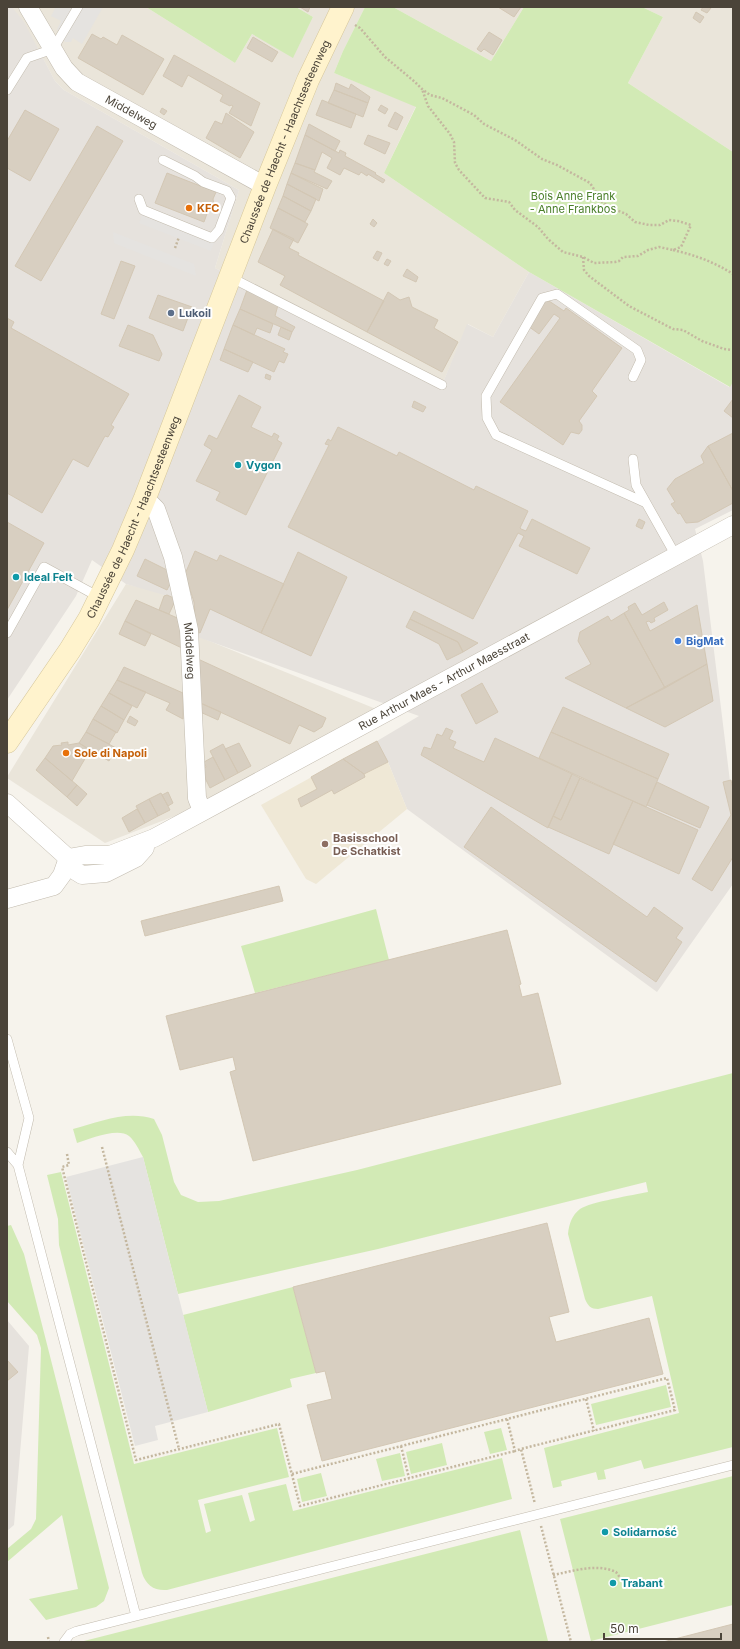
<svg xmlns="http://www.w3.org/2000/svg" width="740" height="1649" font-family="Inter,sans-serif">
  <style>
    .residential { fill: #eae5da }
    .industrial { fill: #e6e2dd }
    .education { fill: #efe8d6 }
    .green { fill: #d2eab5 }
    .parking { fill: #e5e3e0 }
    .building { fill: #d8cfc1; stroke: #d3c7b4 }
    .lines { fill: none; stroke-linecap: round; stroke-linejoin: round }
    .service-casing { stroke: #c2bbae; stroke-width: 10 }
    .minor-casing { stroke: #c2bbae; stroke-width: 19 }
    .secondary-casing { stroke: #d6c79b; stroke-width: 23 }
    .path { stroke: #c4b79f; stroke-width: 2.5; stroke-dasharray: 2 2; stroke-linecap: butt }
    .service { stroke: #fff; stroke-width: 9 }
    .minor { stroke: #fff; stroke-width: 18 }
    .secondary { stroke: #fff3cd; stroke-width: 22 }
    .food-dot { fill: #e8710a; stroke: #fff; stroke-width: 1.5 }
    .service-dot { fill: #5c6f8a; stroke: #fff; stroke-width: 1.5 }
    .culture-dot { fill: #0f9aa8; stroke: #fff; stroke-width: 1.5 }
    .shop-dot { fill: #3f7fe0; stroke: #fff; stroke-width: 1.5 }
    .education-dot { fill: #8d6e63; stroke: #fff; stroke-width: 1.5 }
    .labels { text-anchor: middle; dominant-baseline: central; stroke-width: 4; stroke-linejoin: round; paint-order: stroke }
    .street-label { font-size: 11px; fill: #4b4439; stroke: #fff }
    .park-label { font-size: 11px; fill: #4a7f2a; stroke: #fff }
    .food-label { font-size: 11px; font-weight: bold; fill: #c56008; stroke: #fff; text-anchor: start }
    .service-label { font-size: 11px; font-weight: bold; fill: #4e5e75; stroke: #fff; text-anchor: start }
    .culture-label { font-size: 11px; font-weight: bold; fill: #0d838f; stroke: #fff; text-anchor: start }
    .shop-label { font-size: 11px; font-weight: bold; fill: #366cbe; stroke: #fff; text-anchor: start }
    .education-label { font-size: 11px; font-weight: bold; fill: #785e54; stroke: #fff; text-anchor: start }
  </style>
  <rect width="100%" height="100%" fill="#f6f3ec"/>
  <!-- residential -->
  <path class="residential" d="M7 7H146L235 63 252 34 293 57 313 17 296 7H365L343 51 334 73 416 106 384 173 529 272 493 337 468 324 442 385 215 268 239 190 64 90 55 81 38 49Z
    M393 7H524L491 61Z
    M642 7H733V152L628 83 663 17Z
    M126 584 179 597 185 631 376 709 180 814 105 843 7 778V777Z"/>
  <!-- industrial -->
  <path class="industrial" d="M7 7H12L24 22 55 81 64 90 239 190 215 268 442 385 467 324 493 337 529 272 729 387 733 382V510L695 529 703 561 733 806V884L657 992 407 809 388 762 377 741 419 716 192 635 178 599 126 584 92 560 76 596 7 700Z
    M7 1320 29 1346 14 1525 7 1531Z"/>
  <!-- education -->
  <path class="education" d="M377 741 388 762 407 809 316 884 306 879 261 805Z"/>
  <!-- green -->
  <path class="green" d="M146 7H296L313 17 293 58 252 34 235 63Z
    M365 7H393L491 61 524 7H642L663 17 628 83 733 152V382L730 387 529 272 384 173 416 107 334 73 343 51Z
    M376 909 389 960 255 993 241 946Z
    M733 1073V1447L644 1469 641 1460 604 1470 606 1479 598 1480 596 1472 561 1481 562 1486 553 1488 544 1448 679 1413 652 1296 598 1309C591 1309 588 1306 585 1299L568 1234C569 1224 572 1215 580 1209 590 1202 634 1195 648 1192L646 1182 378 1249 178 1294 143 1157C139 1150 135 1141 129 1136 118 1127 89 1139 77 1143L73 1129C99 1122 127 1110 154 1119L162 1135 174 1182 181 1195 198 1202 219 1201 357 1170Z
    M61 1172 134 1464 277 1428 289 1477 198 1500 206 1533 211 1531 204 1504 242 1495 250 1522 255 1520 248 1493 286 1484 293 1511 502 1458 512 1499 167 1590C154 1591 146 1585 142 1573L59 1245 58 1219 47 1175Z
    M11 1225 24 1254 109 1588 104 1601 96 1607 46 1620 29 1599 78 1589 62 1515 7 1562V1549L31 1529 36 1519 41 1348 37 1335 7 1301V1226Z
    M293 1287 316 1373 290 1379 292 1387 208 1412 183 1315Z
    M666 1385 671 1407 596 1425 591 1404Z
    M501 1428 507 1450 490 1454 484 1432Z
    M442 1443 447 1465 411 1474 406 1452Z
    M400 1453 405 1476 382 1481 376 1459Z
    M321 1473 327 1496 302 1502 297 1479Z
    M733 1476V1605L591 1641 560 1519Z
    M520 1530 548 1641 542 1642H80Z"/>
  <!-- parking -->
  <path class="parking" d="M56 7H103L82 44 73 38 71 42H65L57 29 61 21 51 16Z
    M143 213 215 241 211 251 139 223Z
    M113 232 194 264 196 276 114 243Z
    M143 1157 208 1412 155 1426 158 1440 135 1446 66 1177Z"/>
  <!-- building -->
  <path class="building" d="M300 7H310L308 12Z
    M498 7H521L514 17Z
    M703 7 711 8 707 13 701 10Z
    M696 12 704 17 700 23 693 18Z
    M489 32 502 40 493 55 484 49 481 52 477 49Z
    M92 34 101 39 103 37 117 45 122 35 164 59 143 95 78 58Z
    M253 37 278 52 272 62 247 48Z
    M174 55 260 103 251 126 229 113 233 106 231 105 230 106 220 101 223 95 188 75 182 87 163 76Z
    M336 83 349 89 351 84 370 97 368 103 334 90Z
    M334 90 368 103 363 117 328 103Z
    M322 100 356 114 351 128 316 115Z
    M381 105 388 109 385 114 378 110Z
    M162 108 167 111 164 115 160 112Z
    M25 110 59 129 30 181 7 168V141Z
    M395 112 403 117 397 130 388 126Z
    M226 113 254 132 240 158 206 138 215 121 222 124Z
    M309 124 340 141 335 151 305 135Z
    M97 126 123 141 41 281 15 266Z
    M305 135 339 153 340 150 346 153 345 156 376 173 375 174 385 180 383 183 368 174 367 176 361 172 359 175 344 168 340 175 327 168 332 158 322 152 315 170 295 163Z
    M368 135 390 143 385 154 364 144Z
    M295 163 315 170 314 172 332 181 327 189 291 173Z
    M167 173 216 192 213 199 214 205 209 208 204 222 155 203Z
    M291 173 323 189 319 201 287 184Z
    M287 184 316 199 311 211 283 196Z
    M283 196 311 211 305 222 278 208Z
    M278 208 308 224 298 243 270 228Z
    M373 219 377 223 374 227 370 224Z
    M273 229 294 239 289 248 299 253 298 255 384 301 367 332 280 285 285 276 258 262Z
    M377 251 382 253 378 261 373 258Z
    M387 259 391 261 388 266 384 264Z
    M121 261 135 266 114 319 101 314Z
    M407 269 418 277 416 282 403 276Z
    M247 290 278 305 275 316 295 327 292 332 240 309Z
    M388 292 400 300 409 297 412 307 438 320 434 328 458 342 442 372 367 332Z
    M158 295 192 307 183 331 149 318Z
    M546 299 564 311 566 308 622 348 592 391 597 396 579 421 582 425V430L579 434 571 432 563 445 500 402 560 318 554 314 539 334 528 326Z
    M240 309 273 324 270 333 257 328 254 335 233 325Z
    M7 318 14 322 11 328 129 394 111 425 114 427 108 437 105 436 88 467 73 459 42 513 7 493Z
    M128 325 153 335 162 354 159 361 119 346Z
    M233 325 285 349 283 352 288 354 284 363 279 361 274 372 224 349Z
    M281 327 292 332 289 340 278 335Z
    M224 349 253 362 248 372 220 360Z
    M266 374 271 376 270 380 265 378Z
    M239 395 261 407 251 427 272 437 274 433 279 436 277 440 282 443 246 515 216 500 220 492 196 481 212 450 204 445 209 435 217 439Z
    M733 399V418L724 411Z
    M414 401 426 407 423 412 412 407Z
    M338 427 397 456 399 452 474 490 476 486 528 511 520 528 521 529 526 531 532 519 590 548 577 574 519 546 524 536 518 533 473 619 288 527 329 445 325 444 328 439 331 441Z
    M733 433V491L708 446Z
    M708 446 733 491V503L698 522 686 523 680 513 678 514 671 504 675 502 667 489 675 479 704 463 701 456Z
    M639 519 645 522 642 529 636 526Z
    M7 522 44 543 7 610Z
    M195 551 217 561 220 555 284 584 261 633 210 609 200 633 196 631 194 602 185 574Z
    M298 552 347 577 311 656 261 633Z
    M145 559 175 574 167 590 137 576Z
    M167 595 176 599 169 614 159 610 164 596Z
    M136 600 182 620 184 649 125 621Z
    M664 602 668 610 654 618 655 621 651 623 649 621 646 622 650 631 697 605 707 664 665 688 624 613 629 610 628 607 635 603 642 615Z
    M414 611 478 643 463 652 458 642 410 619Z
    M624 613 665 688 626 708 565 678 591 664 578 641 580 632 608 616 611 621Z
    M410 619 458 642 463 652 447 660 439 644 406 627Z
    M125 621 151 634 145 646 119 634Z
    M198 659 326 718 322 727 314 732 299 725 290 744 196 701Z
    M707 664 713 701 665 727 626 708Z
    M124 667 183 693V719L166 710 170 703 117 680Z
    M117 680 146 692 137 708 109 693Z
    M482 683 498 712 476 724 461 695Z
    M109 693 132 706 124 720 101 706Z
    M198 702 221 712 218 720 198 711Z
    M101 706 124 720 117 733 93 719Z
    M563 707 669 754 658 779 551 732Z
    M130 716 138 721 135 726 127 722Z
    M93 719 116 732 109 744 86 732Z
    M446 728 453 731 449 739 456 742 453 748 484 762 495 738 572 774 548 828 421 755 424 747 431 749 437 734 442 736Z
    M86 732 116 748 109 761 79 743Z
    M551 732 658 779 646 807 539 758Z
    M377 741 388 762 364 774 343 759Z
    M68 742V745L79 743 98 756 86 757 72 781 45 758 53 746 62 745 61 743Z
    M239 743 251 766 238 773 225 749Z
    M223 744 238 773 225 780 210 751Z
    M213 757 225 780 210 788 201 770 206 767 204 762Z
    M45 758 77 785 67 797 36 770Z
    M343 759 364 774 365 777 334 794 332 790 301 807 298 799 317 789 311 777Z
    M572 774 580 778 561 820 553 816Z
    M580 778 633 801 609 854 548 827 553 816 561 820Z
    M731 780 733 789V857L712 891 692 879 731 815 723 782Z
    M657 782 709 807 700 828 647 805Z
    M77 785 87 794 77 806 67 797Z
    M168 792 173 803 168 806 162 795Z
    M161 793 170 810 158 816 149 799Z
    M149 799 158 816 145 823 136 806Z
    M633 801 698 830 679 874 613 844Z
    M491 807 647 917 654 907 683 928 676 938 682 942 656 982 464 847Z
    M137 809 145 823 129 832 122 818Z
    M279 886 283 901 145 936 141 921Z
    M507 930 521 984 519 985 522 997 538 993 561 1084 253 1161 230 1072 236 1070 233 1057 180 1070 166 1016Z
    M547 1223 569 1312 549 1317 556 1342 649 1318 663 1374 322 1461 307 1405 332 1399 325 1371 316 1373 293 1287Z
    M7 1360 18 1372 7 1381Z
    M733 1624V1642H663Z"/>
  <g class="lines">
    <defs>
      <path id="service" d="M7 90 27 58 53 49 78 7
        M139 199 143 210 212 238 219 230 231 198 227 191 203 182 195 176 163 160
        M230 277 442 385
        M633 377 641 360 637 350 557 294 542 298 486 396 487 418 496 435 646 503
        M633 459 636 485 676 556
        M7 633 44 567 99 597
        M7 1039 29 1118 18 1165
        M7 1152 18 1165 136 1616
        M64 1642 70 1634 77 1631 733 1465"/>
      <g id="minor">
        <path id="s1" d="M28 7 64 68 77 82 265 186"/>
        <path id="s2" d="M145 498 156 509 173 557 189 630 197 798 202 811"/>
        <path d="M7 803 68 858 74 870 82 875 106 873 136 858 145 848"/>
        <path id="s3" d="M68 858 85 855H110L154 838 733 525"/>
        <path d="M7 899 54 886 62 875 68 858"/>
      </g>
      <g id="secondary">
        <path id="s4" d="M7 742 70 650 89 619 123 550 145 498 265 186 308 80 343 7"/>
      </g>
    </defs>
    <!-- service casing -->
    <use href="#service" class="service-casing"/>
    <!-- minor casing -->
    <use href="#minor" class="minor-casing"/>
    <!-- secondary casing -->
    <use href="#secondary" class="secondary-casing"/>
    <!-- path -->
    <path class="path" d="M355 25 360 28 385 57 415 82 422 89 430 95 442 98 474 115 484 124 515 140 542 159 557 165 590 183 603 203 614 209 626 214 635 222 649 225H660L669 220 678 221 691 225 681 247 673 250 659 247 648 250 638 256 623 257 619 261 615 262 594 263 583 257 563 252 548 239 538 227 515 210 509 202 485 198 459 170 455 163 454 142 450 134 428 106 422 89
      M175 248 179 237
      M673 250C695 255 714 262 733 274
      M583 257 584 270 589 276 629 306 673 329 683 330 702 341 724 349 733 350
      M102 1147 179 1449
      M67 1154 69 1165 62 1167 136 1460 279 1424 300 1506 515 1451
      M586 1399 594 1431
      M507 1419 515 1451 521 1449 535 1504
      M401 1446 409 1478
      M292 1474 667 1378 675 1410 521 1449
      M541 1526 571 1642
      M553 1575C574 1571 596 1563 616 1572L621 1579
      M48 1637 49 1642"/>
    <!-- service -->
    <use href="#service" class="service"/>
    <!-- minor -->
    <use href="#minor" class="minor"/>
    <!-- secondary -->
    <use href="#secondary" class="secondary"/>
  </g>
  <!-- markers -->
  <g class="food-dot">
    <circle cx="189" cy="208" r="4"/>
    <circle cx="66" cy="753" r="4"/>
  </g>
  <circle class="service-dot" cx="171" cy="313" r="4"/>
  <g class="culture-dot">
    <circle cx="238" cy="465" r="4"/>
    <circle cx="16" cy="577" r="4"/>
    <circle cx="605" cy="1532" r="4"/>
    <circle cx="613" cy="1583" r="4"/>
  </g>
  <circle class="shop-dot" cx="678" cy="641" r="4"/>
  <circle class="education-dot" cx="325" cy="844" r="4"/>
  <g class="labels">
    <!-- street labels -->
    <g class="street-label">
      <text stroke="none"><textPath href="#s1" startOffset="152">Middelweg</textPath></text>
      <text stroke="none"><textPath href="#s4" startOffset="664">Chaussée de Haecht - Haachtsesteenweg</textPath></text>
      <text stroke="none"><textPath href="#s4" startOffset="259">Chaussée de Haecht - Haachtsesteenweg</textPath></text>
      <text stroke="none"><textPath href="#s2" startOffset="162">Middelweg</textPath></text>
      <text stroke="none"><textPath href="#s3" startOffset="419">Rue Arthur Maes - Arthur Maesstraat</textPath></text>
    </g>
    <!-- park labels -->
    <g class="park-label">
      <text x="573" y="196">Bois Anne Frank<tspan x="573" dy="13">- Anne Frankbos</tspan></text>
    </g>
    <!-- food labels -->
    <g class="food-label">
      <text x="197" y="208">KFC</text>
      <text x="74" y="753">Sole di Napoli</text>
    </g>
    <!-- service labels -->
    <g class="service-label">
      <text x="179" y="313">Lukoil</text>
    </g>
    <!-- culture labels -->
    <g class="culture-label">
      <text x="246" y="465">Vygon</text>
      <text x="24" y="577">Ideal Felt</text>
      <text x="613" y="1532">Solidarność</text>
      <text x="621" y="1583">Trabant</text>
    </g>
    <!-- shop labels -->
    <g class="shop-label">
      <text x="686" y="641">BigMat</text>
    </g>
    <!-- education labels -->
    <g class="education-label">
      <text x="333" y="838">Basisschool<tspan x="333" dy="13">De Schatkist</tspan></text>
    </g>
  </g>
  <!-- border -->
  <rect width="740" height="1649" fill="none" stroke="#4b4439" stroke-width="16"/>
  <!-- scale -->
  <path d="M604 1633v6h117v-6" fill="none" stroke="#4b4439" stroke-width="2"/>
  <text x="610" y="1633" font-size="12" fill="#4b4439" stroke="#ffffff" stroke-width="3" paint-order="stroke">50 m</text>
</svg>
